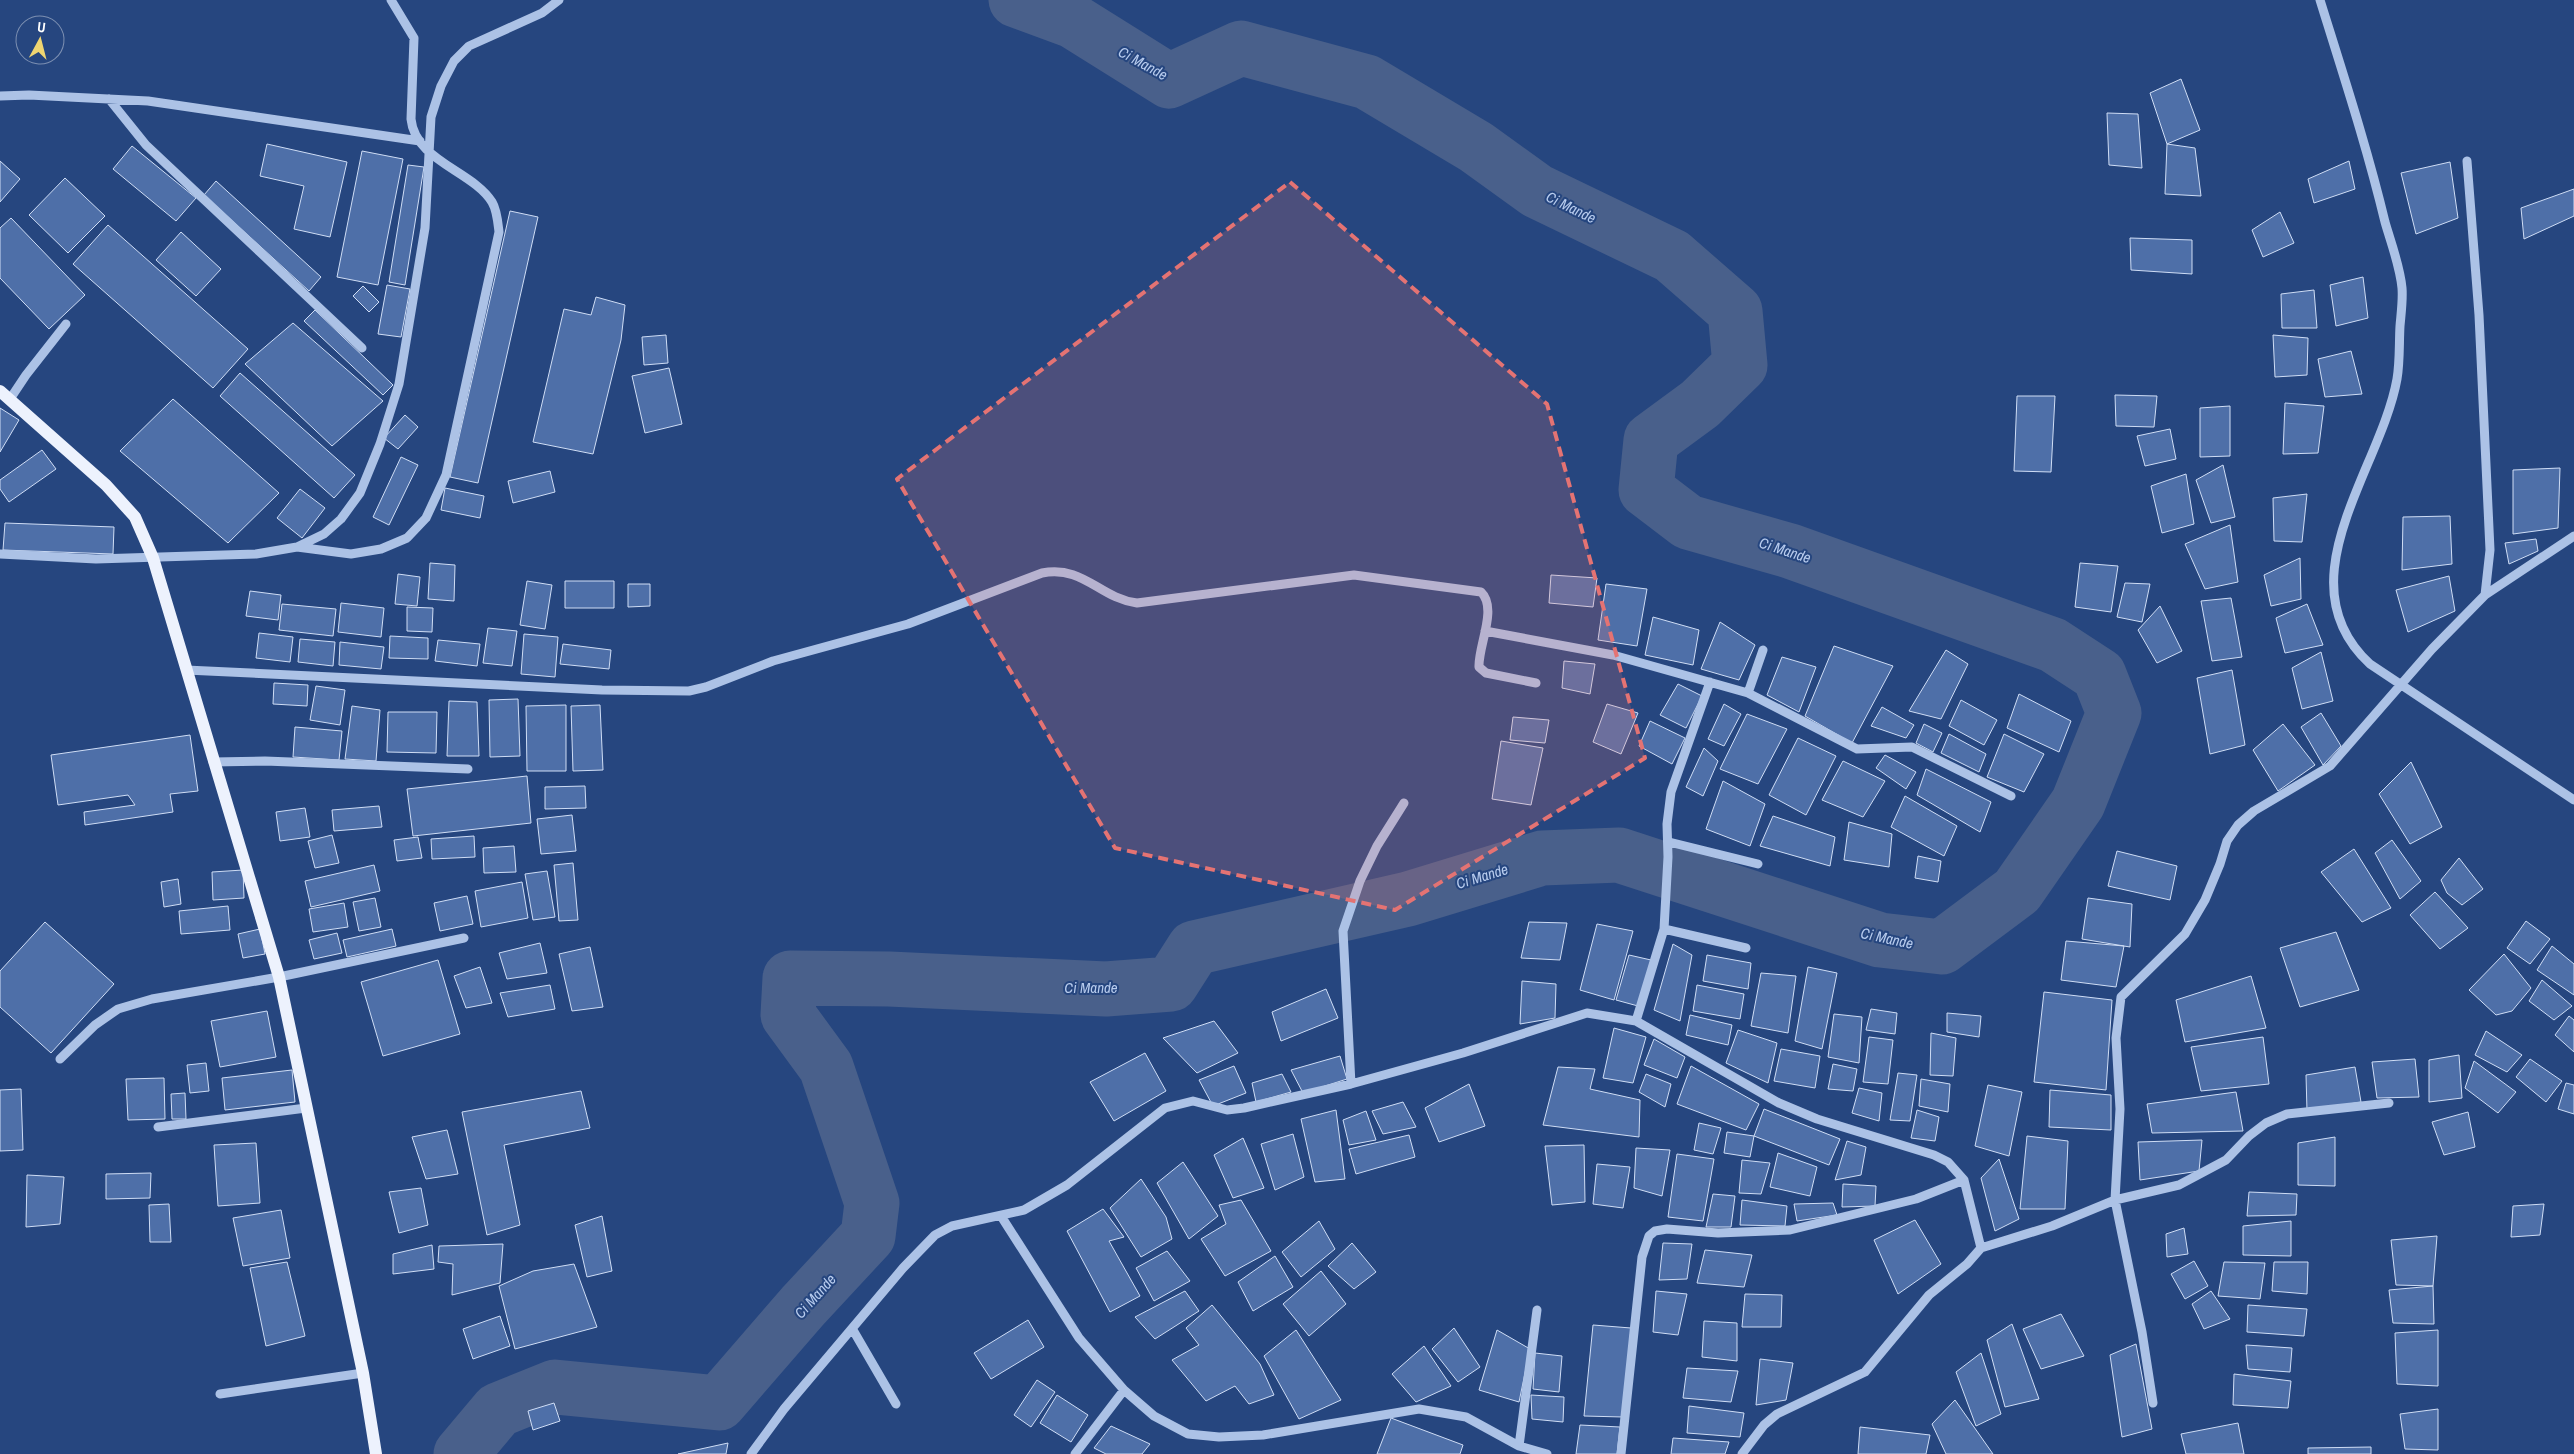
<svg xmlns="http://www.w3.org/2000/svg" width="2574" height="1454" font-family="'Archivo Narrow',sans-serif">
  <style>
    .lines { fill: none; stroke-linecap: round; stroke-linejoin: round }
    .river { stroke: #49608b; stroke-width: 55 }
    .building { fill: #4e6fa8; stroke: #cfddf5 }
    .minor { stroke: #acc2e6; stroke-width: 9 }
    .major { stroke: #edf2fd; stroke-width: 12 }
    .marked { fill: #e47373; fill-opacity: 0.2; stroke: #e47373; stroke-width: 4; stroke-dasharray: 10 6; stroke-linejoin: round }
    .labels { text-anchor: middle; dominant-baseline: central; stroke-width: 4; stroke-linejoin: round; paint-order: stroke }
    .water-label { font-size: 15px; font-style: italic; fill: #b8ccee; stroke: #26467f }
  </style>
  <rect width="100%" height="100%" fill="#26467f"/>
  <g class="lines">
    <!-- river -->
    <path class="river" d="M461 1454 498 1410 555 1387 719 1403 803 1306 868 1236 872 1203 826 1067 788 1015 790 978 889 979 1106 989 1171 984 1194 948 1408 899 1542 858 1619 855 1880 940 1942 947 2017 891 2078 803 2114 713 2099 675 2053 645 1790 551 1688 522 1646 490 1651 440 1700 404 1740 365 1735 311 1672 256 1537 191 1476 147 1367 82 1241 48 1169 81 1073 21 1016 0"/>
  </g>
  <!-- building -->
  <path class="building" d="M2181 79 2200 130 2167 144 2150 93Z
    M2107 113 2138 114 2142 168 2109 165Z
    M267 144 347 162 330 237 294 229 304 186 260 176Z
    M2167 144 2195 148 2201 196 2165 194Z
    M132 146 196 198 176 221 113 169Z
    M362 151 403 159 378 285 337 277Z
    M0 161 20 179 0 202Z
    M2349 161 2355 189 2314 203 2308 179Z
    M2450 162 2458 218 2416 234 2401 173Z
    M408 165 424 167 405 285 389 282Z
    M65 178 105 216 68 253 29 215Z
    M216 181 321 277 309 291 204 195Z
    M2574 189V216L2524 239 2521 208Z
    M510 211 538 217 478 483 450 477Z
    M2280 212 2294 243 2263 257 2252 230Z
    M11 218 85 295 49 329 0 278V228Z
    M108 225 248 349 213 388 73 264Z
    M181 232 221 269 196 296 156 260Z
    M2130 238 2192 240V274L2131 270Z
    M2363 277 2368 318 2336 326 2330 285Z
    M387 285 410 289 401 337 378 334Z
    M363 286 379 302 369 312 353 296Z
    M2314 290 2317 328H2282L2281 294Z
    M596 297 625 305 621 340 593 454 533 442 564 309 591 315Z
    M315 310 393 385 383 395 304 321Z
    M293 323 383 401 332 446 245 364Z
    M666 335 668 363 644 365 642 337Z
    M2273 335 2308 338 2307 375 2275 377Z
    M2351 351 2362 394 2325 397 2318 359Z
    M669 368 682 424 645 433 632 376Z
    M240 373 355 475 334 498 220 396Z
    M2115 395 2157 396 2154 427 2116 426Z
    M2017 396H2055L2051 472 2014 471Z
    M173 399 279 493 228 543 120 451Z
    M2285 403 2324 406 2318 453 2283 454Z
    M2230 406V456L2200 457V408Z
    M0 408 19 420 0 452Z
    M405 415 418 427 398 449 384 438Z
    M2170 429 2176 459 2145 466 2137 436Z
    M42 450 56 469 9 502 0 489V480Z
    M401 457 418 465 389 525 373 517Z
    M2223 465 2235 517 2211 523 2196 480Z
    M2560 468 2558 528 2513 534V470Z
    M550 471 555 492 513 503 508 481Z
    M2186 474 2194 524 2162 533 2151 486Z
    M445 488 484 496 480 518 441 510Z
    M300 489 325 508 302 538 277 518Z
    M2307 494 2302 542 2274 541 2273 498Z
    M2450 516 2452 564 2402 570 2403 517Z
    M5 523 114 527 113 554 3 550Z
    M2230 525 2238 582 2205 589 2185 544Z
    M2536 539 2538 551 2509 564 2505 543Z
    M2300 558 2301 599 2271 606 2264 575Z
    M430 563 455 565 454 601 428 599Z
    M2080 563 2118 566 2111 612 2075 607Z
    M398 574 420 577 417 606 395 604Z
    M1551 575 1597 578 1593 607 1549 603Z
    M2449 576 2455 611 2408 632 2396 590Z
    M527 581 552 585 545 629 520 625Z
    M565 581H614V608H565Z
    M2125 583 2150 584 2142 622 2117 617Z
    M628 584H650V606L628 607Z
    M1606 584 1647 589 1637 646 1598 640Z
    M250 591 281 595 278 620 246 616Z
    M2231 598 2242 657 2212 661 2201 601Z
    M341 603 384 608 381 637 338 632Z
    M282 604 336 609 333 636 279 630Z
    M2307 604 2323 645 2285 653 2276 618Z
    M2160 606 2182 651 2157 663 2138 630Z
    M407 607 433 608 432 632 407 631Z
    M1653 617 1699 630 1693 665 1645 655Z
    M1720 622 1755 645 1739 680 1701 669Z
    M488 628 517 631 512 666 483 663Z
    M259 633 293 637 290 662 256 658Z
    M524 634 558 637 555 677 521 674Z
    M390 636 428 638V659L389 658Z
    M300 639 335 642 333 666 298 662Z
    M438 640 480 644 477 666 435 661Z
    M340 642 384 647 381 669 339 665Z
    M563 644 611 650 609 669 560 664Z
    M1834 646 1893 666 1852 743 1805 716Z
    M1946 650 1968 664 1941 719 1909 711Z
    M2321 652 2333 701 2302 709 2292 668Z
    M1782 657 1816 667 1799 712 1767 695Z
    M1564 661 1595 664 1590 694 1562 688Z
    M2232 670 2245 745 2210 754 2197 678Z
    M274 683 308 685 307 706 273 704Z
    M1678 684 1702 696 1686 728 1660 715Z
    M316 686 345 690 340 725 310 720Z
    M2019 694 2071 721 2059 752 2007 728Z
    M518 699 520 756 490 757 489 700Z
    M1961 700 1997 720 1984 745 1949 726Z
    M449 701 477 702 479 756H447Z
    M1607 704 1638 713 1621 754 1593 742Z
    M1724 704 1741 714 1724 746 1708 739Z
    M566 705V771H527L526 706Z
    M600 705 603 770 573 771 571 706Z
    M352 706 380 710 376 761 345 759Z
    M1882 707 1914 725 1906 738 1871 726Z
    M388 712H437L436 753 387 752Z
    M2321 713 2341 746 2323 765 2301 727Z
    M1747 714 1787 729 1758 784 1720 769Z
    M1513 717 1549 720 1545 743 1510 740Z
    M1650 721 1685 738 1672 764 1639 746Z
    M1924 724 1942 733 1933 752 1916 743Z
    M2283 724 2315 765 2278 791 2253 750Z
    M295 727 342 731 339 760 293 757Z
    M1949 734 1986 754 1979 772 1941 753Z
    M2004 734 2044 754 2024 792 1987 777Z
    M190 735 198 791 170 794 173 812 85 825 84 812 135 805 128 795 58 805 51 755Z
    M1798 738 1836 756 1806 815 1769 795Z
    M1501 741 1543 748 1531 805 1492 799Z
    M1704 748 1718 761 1703 796 1686 787Z
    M1885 755 1916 772 1906 789 1876 768Z
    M1843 761 1885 781 1863 817 1822 800Z
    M2411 762 2442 827 2410 844 2379 794Z
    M1926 769 1991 802 1980 832 1917 795Z
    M527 776 531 823 413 836 407 789Z
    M1723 781 1765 804 1750 846 1706 829Z
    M585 786 586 808 545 809V787Z
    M1905 796 1957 826 1944 856 1891 827Z
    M379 806 382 827 334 831 332 810Z
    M305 808 310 837 280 841 276 812Z
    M572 815 576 851 541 854 537 819Z
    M1773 816 1835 837 1830 866 1760 846Z
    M1849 822 1892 834 1889 867 1844 860Z
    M332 835 339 863 315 868 308 841Z
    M474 836 475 857 432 859 431 839Z
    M418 837 422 858 397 861 394 840Z
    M2392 840 2421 881 2400 899 2375 853Z
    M514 846 516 872 484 873 483 848Z
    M2354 849 2391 908 2362 922 2321 872Z
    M2117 851 2177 866 2170 900 2108 886Z
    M1918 856 1941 861 1938 882 1915 878Z
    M2459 858 2483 889 2462 905 2447 893 2441 880Z
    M573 863 578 920 559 921 554 865Z
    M374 865 380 891 311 907 305 881Z
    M243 870 244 898 213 900 212 872Z
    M547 871 555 917 533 920 525 874Z
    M178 879 181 904 164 907 161 882Z
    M522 882 528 918 481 927 475 891Z
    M2435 892 2468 928 2440 949 2410 915Z
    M467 896 473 924 440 931 434 903Z
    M375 898 381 927 359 931 353 902Z
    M2088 898 2132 904 2130 947 2082 939Z
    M344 903 348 927 313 932 309 909Z
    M228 906 230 930 181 934 179 911Z
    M2526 921 2550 939 2530 964 2507 948Z
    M45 922 114 984 51 1053 0 1007V971Z
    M1529 922 1567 923 1560 960 1521 958Z
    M1597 924 1633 931 1614 1000 1580 990Z
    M260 929 265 954 243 958 238 934Z
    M392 929 396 946 347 957 343 940Z
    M2336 932 2359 990 2300 1007 2280 948Z
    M337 933 342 953 314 959 309 940Z
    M2066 941 2124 946 2116 987 2061 980Z
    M540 943 547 973 507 979 499 953Z
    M1673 944 1692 955 1680 1021 1654 1010Z
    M2552 946 2574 964V995L2537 970Z
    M590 947 603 1007 572 1011 559 954Z
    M2504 954 2531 988 2512 1011 2496 1015 2469 990Z
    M1629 955 1651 960 1638 1006 1616 1000Z
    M1707 955 1751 963 1748 989 1703 981Z
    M438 960 460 1034 383 1056 361 982Z
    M480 967 492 1003 466 1008 454 976Z
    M1808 967 1837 973 1822 1049 1795 1041Z
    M1761 973 1796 976 1788 1033 1751 1026Z
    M2251 976 2266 1028 2185 1042 2176 1000Z
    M2542 980 2572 1006 2554 1020 2529 1001Z
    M1522 981 1556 984 1555 1018 1520 1024Z
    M550 985 555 1009 508 1017 500 993Z
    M1697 985 1744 994 1740 1019 1693 1011Z
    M1326 989 1338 1018 1281 1041 1272 1012Z
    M2044 992 2112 1000 2106 1090 2034 1082Z
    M1871 1009 1897 1013 1895 1034 1866 1030Z
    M267 1011 276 1057 220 1067 211 1021Z
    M1947 1013 1981 1016 1979 1037 1947 1032Z
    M1834 1014 1862 1017 1859 1063 1828 1057Z
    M1690 1015 1732 1025 1728 1045 1686 1035Z
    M2569 1016 2574 1020V1052L2555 1035Z
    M1214 1021 1238 1053 1197 1073 1163 1038Z
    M1614 1028 1646 1037 1633 1083 1603 1078Z
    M1738 1030 1777 1043 1768 1083 1726 1063Z
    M2486 1031 2522 1055 2507 1072 2475 1055Z
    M1931 1033 1956 1038 1953 1076 1930 1075Z
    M1869 1037 1893 1040 1888 1084 1863 1082Z
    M2263 1037 2269 1084 2201 1091 2191 1047Z
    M1654 1039 1685 1057 1677 1078 1644 1065Z
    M1781 1049 1820 1056 1815 1088 1774 1081Z
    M1145 1053 1166 1091 1114 1121 1090 1082Z
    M2459 1055 2462 1098 2429 1102V1060Z
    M1340 1056 1347 1079 1303 1093 1291 1070Z
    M2415 1059 2419 1097 2377 1098 2372 1062Z
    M2530 1059 2562 1081 2546 1102 2516 1077Z
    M2474 1061 2516 1092 2498 1113 2465 1088Z
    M206 1063 209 1091 190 1093 187 1065Z
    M1833 1064 1857 1069 1853 1091 1828 1089Z
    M1234 1066 1246 1093 1213 1106 1199 1080Z
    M1691 1066 1759 1104 1746 1130 1677 1104Z
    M1558 1067 1595 1069 1590 1089 1640 1100 1639 1137 1543 1125Z
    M2355 1067 2361 1102 2307 1111 2306 1075Z
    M292 1070 295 1102 225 1110 222 1078Z
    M1898 1073 1917 1075 1910 1121 1890 1120Z
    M1282 1074 1291 1092 1256 1102 1252 1083Z
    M1646 1074 1671 1084 1665 1107 1639 1092Z
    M164 1078 165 1119 128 1120 126 1079Z
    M1921 1079 1950 1084 1948 1112 1919 1106Z
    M2566 1083 2574 1085V1114L2558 1109Z
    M1469 1084 1485 1126 1439 1142 1425 1108Z
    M1988 1085 2022 1092 2009 1156 1975 1146Z
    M1859 1088 1882 1093 1879 1121 1852 1113Z
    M21 1089 23 1150 0 1151V1090Z
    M2050 1090 2111 1095V1130L2049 1127Z
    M581 1091 590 1128 504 1145 520 1225 487 1235 462 1112Z
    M2236 1092 2243 1131 2152 1133 2147 1104Z
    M185 1093 186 1119H172L171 1094Z
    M1403 1102 1416 1127 1383 1134 1372 1111Z
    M1764 1109 1840 1139 1829 1165 1754 1136Z
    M1336 1110 1345 1179 1315 1182 1301 1119Z
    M1917 1110 1939 1117 1935 1141 1911 1138Z
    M1366 1111 1376 1140 1349 1145 1343 1120Z
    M2468 1112 2475 1147 2444 1155 2432 1122Z
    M1699 1123 1721 1128 1713 1154 1694 1150Z
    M447 1130 458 1174 426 1179 412 1137Z
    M1727 1132 1754 1136 1750 1157 1724 1153Z
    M1293 1134 1304 1177 1275 1190 1261 1144Z
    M1409 1135 1415 1157 1356 1174 1349 1149Z
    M2027 1136 2068 1141 2065 1209H2020Z
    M2335 1137V1186L2298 1185V1143Z
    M1243 1138 1264 1188 1233 1198 1214 1155Z
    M2202 1140 2199 1171 2140 1180 2138 1142Z
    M1847 1141 1866 1147 1861 1175 1835 1180Z
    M256 1143 260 1203 218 1206 214 1145Z
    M1584 1145 1585 1202 1552 1205 1545 1146Z
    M1636 1148 1670 1150 1662 1196 1634 1188Z
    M1778 1153 1817 1167 1810 1196 1770 1187Z
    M1677 1154 1714 1159 1703 1221 1668 1217Z
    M1999 1159 2019 1219 1995 1231 1981 1178Z
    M1742 1160 1770 1163 1761 1194 1739 1193Z
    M1183 1162 1218 1216 1189 1239 1157 1183Z
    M1597 1164 1630 1167 1623 1208 1593 1204Z
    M151 1173 150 1198 106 1199V1174Z
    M27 1175 64 1177 60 1224 26 1227Z
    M1141 1179 1166 1217 1172 1239 1141 1257 1110 1208Z
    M1843 1184 1876 1186 1875 1206 1842 1207Z
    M421 1188 428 1225 399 1233 389 1192Z
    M2249 1192 2297 1194 2296 1215 2247 1216Z
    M1713 1194 1735 1196 1731 1227H1706Z
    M1241 1200 1271 1251 1225 1276 1201 1239 1226 1224 1219 1205Z
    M1742 1200 1787 1206 1785 1226 1740 1225Z
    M1833 1203 1837 1215 1797 1221 1794 1204Z
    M169 1204 171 1242H150L149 1205Z
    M2544 1204 2540 1235 2511 1237 2513 1206Z
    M1103 1209 1124 1237 1109 1241 1140 1296 1110 1312 1067 1231Z
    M281 1210 290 1258 243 1266 233 1218Z
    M602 1216 612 1271 587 1277 575 1225Z
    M1915 1220 1941 1264 1898 1294 1874 1240Z
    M1319 1221 1335 1249 1301 1277 1282 1252Z
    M2291 1221V1256L2243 1255V1226Z
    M2184 1228 2188 1254 2167 1257 2166 1234Z
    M2437 1236 2433 1286 2396 1285 2391 1240Z
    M1352 1243 1376 1272 1354 1289 1328 1266Z
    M1663 1243 1692 1244 1687 1279 1659 1280Z
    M503 1244 500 1283 452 1295 453 1264 438 1262 439 1246Z
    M432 1245 434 1269 393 1274V1254Z
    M1705 1250 1752 1255 1744 1287 1697 1283Z
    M1167 1251 1190 1281 1154 1301 1136 1268Z
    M1275 1256 1293 1287 1253 1311 1238 1282Z
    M2194 1261 2208 1286 2185 1299 2171 1274Z
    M287 1262 305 1336 266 1346 250 1268Z
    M2224 1262 2265 1263 2260 1299 2218 1296Z
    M2274 1262H2308L2307 1294 2272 1291Z
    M574 1264 597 1327 515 1349 499 1286 533 1271Z
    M1321 1271 1346 1304 1309 1336 1283 1304Z
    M2433 1286 2434 1324 2393 1323 2389 1290Z
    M1185 1291 1199 1311 1155 1339 1135 1317Z
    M1656 1291 1687 1294 1678 1335 1653 1332Z
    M2211 1291 2230 1319 2204 1329 2192 1304Z
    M1745 1294 1782 1295 1781 1327H1742Z
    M1212 1305 1260 1364 1274 1395 1249 1404 1235 1386 1206 1401 1172 1360 1199 1345 1186 1328Z
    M2248 1305 2307 1309 2304 1336 2247 1332Z
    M2061 1314 2084 1356 2041 1369 2023 1329Z
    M500 1316 510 1346 473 1359 463 1329Z
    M1028 1320 1044 1347 991 1379 974 1353Z
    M1704 1321 1737 1323V1361L1702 1357Z
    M2012 1324 2039 1399 2005 1407 1987 1340Z
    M1593 1325 1631 1328 1623 1417 1584 1416Z
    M1454 1328 1480 1367 1458 1382 1432 1349Z
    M1296 1330 1341 1400 1299 1419 1264 1356Z
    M1497 1330 1530 1349 1519 1402 1479 1390Z
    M2438 1330V1386L2397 1384 2395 1333Z
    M2136 1344 2152 1429 2122 1437 2110 1355Z
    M2246 1345 2292 1348 2290 1372 2248 1369Z
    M1424 1346 1451 1386 1416 1402 1392 1374Z
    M1535 1353 1562 1356 1559 1392 1533 1389Z
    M1981 1353 2001 1414 1976 1426 1956 1372Z
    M1760 1359 1793 1363 1786 1400 1756 1405Z
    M1687 1368 1738 1371 1731 1402 1683 1398Z
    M2234 1374 2291 1381 2288 1408 2233 1405Z
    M1037 1380 1055 1392 1031 1427 1014 1415Z
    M1057 1395 1088 1415 1071 1442 1040 1423Z
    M1531 1395 1564 1397 1563 1422 1532 1419Z
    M1955 1400 1993 1454H1946L1932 1424Z
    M554 1403 560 1421 533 1430 528 1411Z
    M1689 1406 1744 1413 1740 1437 1687 1433Z
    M2438 1409V1450L2405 1449 2400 1414Z
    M1391 1418 1463 1445 1460 1454H1377Z
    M2238 1423 2244 1454H2186L2181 1434Z
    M1580 1425 1620 1427 1617 1454H1576Z
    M1111 1426 1150 1444 1142 1454H1106L1094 1448Z
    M1860 1427 1930 1435 1926 1454H1858Z
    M1673 1438 1729 1442 1725 1454H1671Z
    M728 1443 726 1454H678Z
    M2371 1447V1454H2308V1448Z"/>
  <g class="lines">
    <!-- minor -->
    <path class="minor" d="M2320 0C2343 74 2367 147 2385 222 2391 243 2400 266 2402 288 2403 300 2401 314 2400 326 2399 343 2400 362 2397 379 2381 469 2281 582 2370 664L2574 800
      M0 96 29 95 148 101 420 141
      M109 99 146 145 362 348
      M2467 161 2479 315 2490 550 2485 595
      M10 399 26 375 66 324
      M297 547 351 554 381 549 407 538 426 518 446 475 499 232C498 223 497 210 492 202 473 171 415 161 411 119L414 38 391 0
      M0 554 96 559 256 554 297 547 324 534 341 519 360 493 380 444 399 384 425 228 431 117 441 86 454 61 469 46 542 13 559 0
      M1485 631 1613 655 1748 693 1763 650
      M186 670 602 690 689 691 706 687 773 661 908 624 1042 573C1084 565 1099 598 1137 603L1354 575 1481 592C1498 608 1478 646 1479 667L1486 673 1536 683
      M1748 693 1857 749 1912 747 2011 796
      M213 762 265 761 468 769
      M1669 842 1758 864
      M1664 929 1746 948
      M1636 1021 1664 929 1668 857 1667 824 1671 792 1710 682
      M60 1059 95 1025 118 1009 152 999 279 977 464 938
      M1351 1084 1343 931 1360 881 1377 846 1404 803
      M158 1127 306 1108
      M1001 1216 1079 1338 1124 1390 1154 1416 1188 1434 1219 1437 1263 1435 1419 1409 1466 1417 1519 1446 1547 1454
      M853 1330 896 1404
      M220 1394 363 1373
      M2153 1403 2142 1332 2115 1200 2179 1185 2226 1160 2249 1136 2266 1123 2287 1114 2389 1103
      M1519 1446 1537 1310
      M751 1454 784 1409 903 1268 935 1235 952 1226 1024 1210 1067 1185 1165 1108 1193 1101 1227 1110 1244 1108 1351 1084 1463 1053 1587 1013 1636 1021 1779 1103 1817 1119 1934 1155 1948 1162 1964 1180 1981 1248
      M1075 1454 1124 1390
      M1621 1454 1642 1257 1649 1236 1655 1231 1667 1229 1718 1233 1790 1230 1916 1199 1964 1180
      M1742 1454 1764 1425 1777 1414 1865 1372 1929 1295 1967 1264 1981 1248 2052 1226 2115 1200 2120 1109 2116 1038 2121 997 2185 934 2205 900 2220 864 2227 841 2238 825 2254 811 2330 766 2432 649 2485 595 2574 536"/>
    <!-- major -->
    <path class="major" d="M0 391 106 485 135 517 153 558 279 977 363 1373 376 1454"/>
  </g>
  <!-- marked area -->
  <path class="marked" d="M1290 182 1547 404 1645 758 1395 910 1115 848 897 479Z"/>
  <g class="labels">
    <!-- water labels -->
    <g class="water-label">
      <text transform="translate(1143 63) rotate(29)">Ci Mande</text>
      <text transform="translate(1571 207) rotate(26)">Ci Mande</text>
      <text transform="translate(1785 550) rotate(18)">Ci Mande</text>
      <text transform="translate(1482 876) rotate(-17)">Ci Mande</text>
      <text transform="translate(1887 938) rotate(12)">Ci Mande</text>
      <text x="1091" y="987">Ci Mande</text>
      <text transform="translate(815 1296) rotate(-48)">Ci Mande</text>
    </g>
  </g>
  <!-- north arrow -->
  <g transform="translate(40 40) rotate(7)"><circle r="24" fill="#26467f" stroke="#7d90b2"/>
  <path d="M0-4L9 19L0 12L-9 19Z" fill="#efd571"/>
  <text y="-8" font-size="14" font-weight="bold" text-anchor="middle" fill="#ffffff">U</text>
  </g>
</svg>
